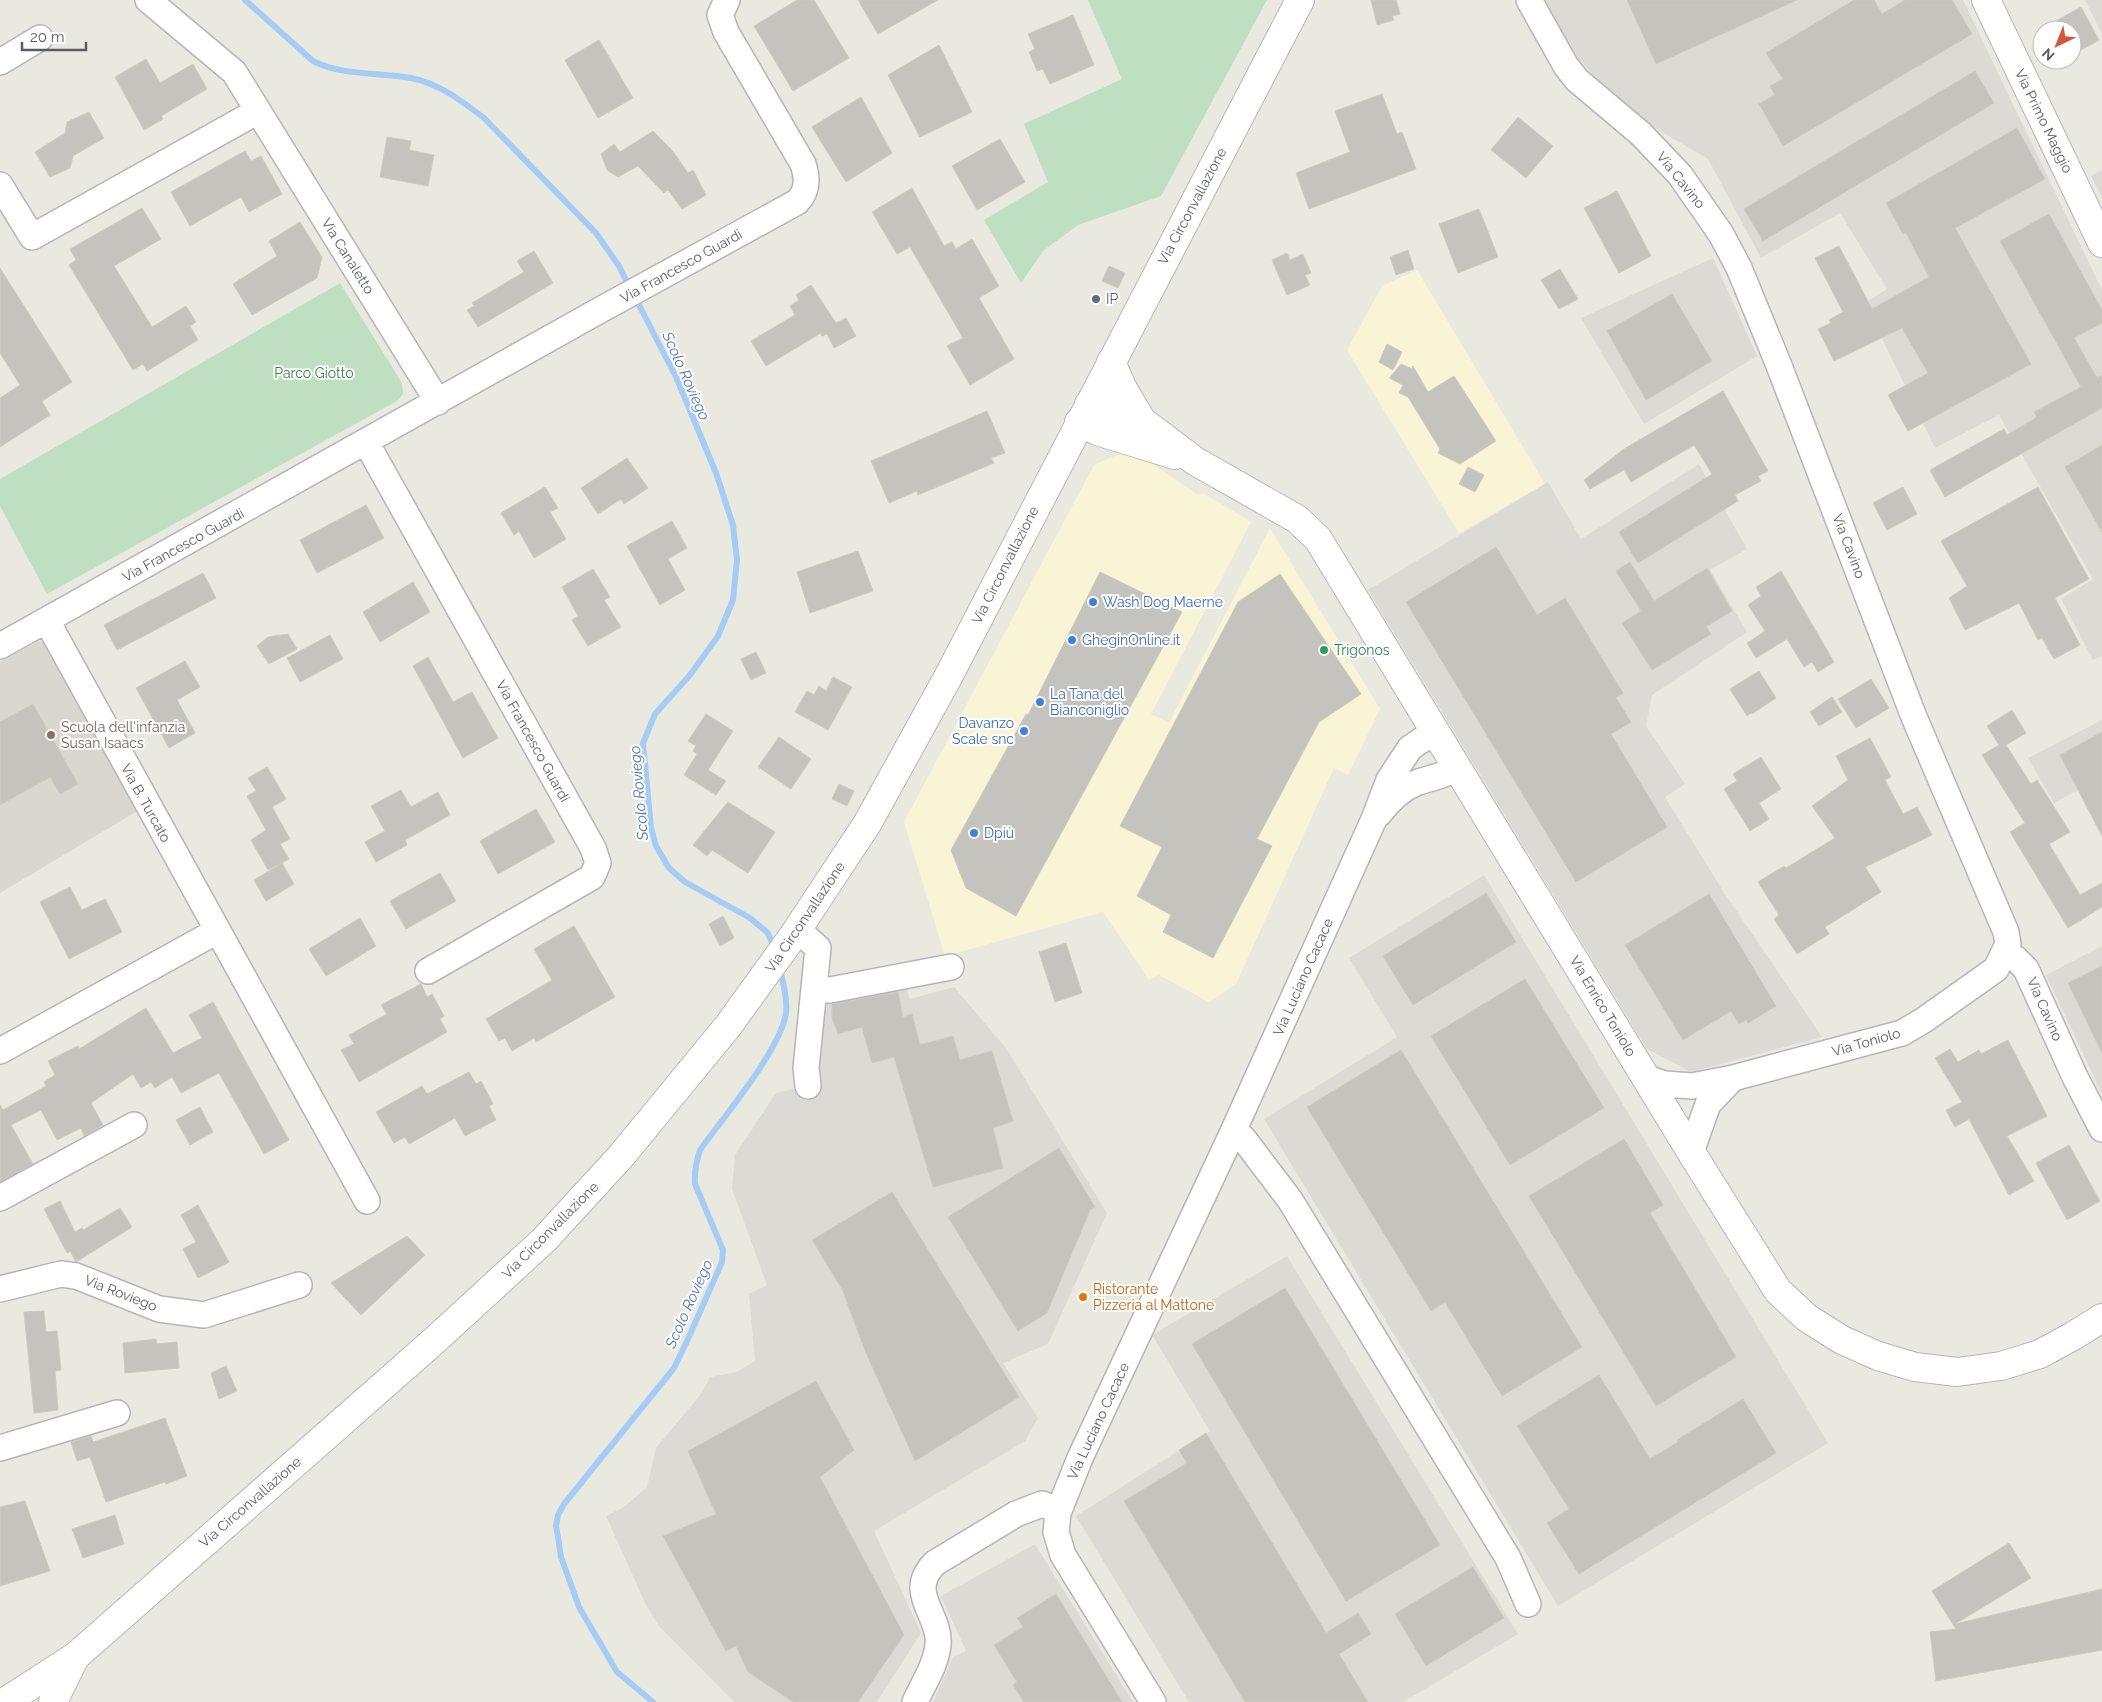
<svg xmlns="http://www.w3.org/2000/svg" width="2102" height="1702" font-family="Raleway,sans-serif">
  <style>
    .commercial { fill: #f9f4d6 }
    .industrial { fill: #dcdad4 }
    .education { fill: #dad8ce }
    .green { fill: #bfdfc2 }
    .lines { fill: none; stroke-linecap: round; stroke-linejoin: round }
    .stream { stroke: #a6cbf4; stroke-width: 6 }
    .building { fill: #c5c3bd; stroke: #cecbbf }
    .minor-casing { stroke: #b3b5b9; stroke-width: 28 }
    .tertiary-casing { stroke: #b3b5b9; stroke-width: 30 }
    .secondary-casing { stroke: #b4b6bb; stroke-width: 30 }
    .minor { stroke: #fff; stroke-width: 25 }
    .tertiary { stroke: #fff; stroke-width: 28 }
    .secondary { stroke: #fff; stroke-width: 28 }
    .service-dot { fill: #5c6f8a; stroke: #fff; stroke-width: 2 }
    .shop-dot { fill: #3f7fe0; stroke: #fff; stroke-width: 2 }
    .leisure-dot { fill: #2e9e5b; stroke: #fff; stroke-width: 2 }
    .education-dot { fill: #8d6e63; stroke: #fff; stroke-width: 2 }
    .food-dot { fill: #e8710a; stroke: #fff; stroke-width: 2 }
    .labels { text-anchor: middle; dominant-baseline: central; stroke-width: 4; stroke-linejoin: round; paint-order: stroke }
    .street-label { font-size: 14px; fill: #595b5f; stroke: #fff }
    .service-label { font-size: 14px; fill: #4e5e75; stroke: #fff; text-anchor: start }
    .park-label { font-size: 14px; fill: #3c7b45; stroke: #fff }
    .shop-label { font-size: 14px; fill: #366cbe; stroke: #fff; text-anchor: start }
    .leisure-label { font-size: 14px; fill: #27864d; stroke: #fff; text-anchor: start }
    .education-label { font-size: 14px; fill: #785e54; stroke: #fff; text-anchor: start }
    .food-label { font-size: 14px; fill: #c56008; stroke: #fff; text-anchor: start }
    .water-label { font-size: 15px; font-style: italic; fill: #4d75b4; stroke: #fff }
  </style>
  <rect width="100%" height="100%" fill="#eae9e0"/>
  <!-- commercial -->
  <path class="commercial" d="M1417 270 1545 484 1459 533 1347 350 1382 286Z
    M1119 454H1132L1144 458 1197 494H1205L1251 522 1151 714 1169 723 1270 528 1380 709 1348 775 1334 768 1236 984 1209 1002 1159 975 1149 980 1103 912 945 956 904 822 1094 465Z"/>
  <!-- industrial -->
  <path class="industrial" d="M1543 0H1963L2102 290V656L2093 660 2061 599 2093 579 1999 415 1935 448 1865 303 1887 289 1840 213 1761 258 1708 159 1662 132 1613 98 1577 56Z
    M2085 0H2102V34Z
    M2102 170V198L2091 176Z
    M1713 258 1757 356 1644 424 1581 318Z
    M1699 464 1747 549 1710 570 1747 632 1652 695 1646 726 1685 784 1665 797 1723 891 1822 1037 1691 1072 1647 1049 1368 590 1548 482 1581 539Z
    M2102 720V778L2054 803 2028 758Z
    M1484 875 1828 1443 1558 1606 1264 1119 1397 1037 1349 958Z
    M2102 946V1094L2046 975Z
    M904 982 910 999 954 987 1006 1048 1107 1213 1048 1344 1003 1363 1038 1418 1025 1441 874 1531 921 1633 877 1702H734L658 1625 645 1603 606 1516 624 1507 647 1487 656 1448 701 1394 710 1377 737 1372 755 1361 749 1294 767 1285 732 1189 735 1155 776 1093 816 1083 822 1000Z
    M1287 1256 1518 1634 1403 1702H1189L1076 1516 1210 1431 1152 1335Z
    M1035 1544 1133 1702H933L953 1657 966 1651 941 1596Z"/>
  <!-- education -->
  <path class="education" d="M39 641 53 647 144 807 0 893V662Z"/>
  <!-- green -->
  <path class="green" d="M1088 0H1267L1161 196 1078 225 1044 250 1021 283 984 220 1048 182 1024 124 1122 79Z
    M340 283 402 383 403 394 397 401 47 594 0 506V479Z"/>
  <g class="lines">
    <!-- stream -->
    <path class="stream" d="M245 0 313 61C342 76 379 72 411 78 438 83 462 101 484 118L596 233 619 266 630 288
      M635 297 677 379 716 473 733 525 737 560 733 600 718 636 690 675 655 714 643 743 651 828 656 846 669 868 685 882 750 918 768 933 774 948
      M653 1702 617 1672 579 1607 561 1557 558 1537 556 1526 558 1515 564 1504 674 1368 688 1339 722 1262 723 1250 695 1184C694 1172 696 1162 700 1150 723 1118 781 1049 786 1013 788 997 782 982 780 967"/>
  </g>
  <!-- building -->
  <path class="building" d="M797 0H814L849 58 793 91 754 26Z
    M858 0H938L878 34Z
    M1371 0H1396L1400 14 1392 16 1394 20 1377 25Z
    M1627 0H1797L1656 64Z
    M1854 0H1874L1882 14 1905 0H1952L1972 34 1783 146 1759 104 1775 95 1770 86 1783 79 1766 53Z
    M2081 7 2099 40 2072 55V30H2040Z
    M1073 15 1094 65 1050 84 1043 69 1037 71 1029 52 1035 49 1028 34Z
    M599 40 633 98 598 118 565 60Z
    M939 45 972 112 920 137 888 75Z
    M146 59 160 83 193 64 207 89 161 116 163 119 144 130 115 77Z
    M1975 71 1994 103 1763 241 1744 209Z
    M1382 94 1397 134 1402 132 1416 169 1309 209 1296 173 1350 152 1335 111Z
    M861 97 892 153 846 182 812 127Z
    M89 112 104 138 73 156 70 168 50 177 35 152 65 133 67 122Z
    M1518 117 1553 146 1526 178 1491 150Z
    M2017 128 2045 179 1955 228 2031 364 1908 431 1888 395 1928 373 1902 328 1834 361 1818 329 1831 323 1829 320 1843 312 1815 258 1839 246 1872 309 1929 277 1906 233 1903 234 1886 203Z
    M653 131 672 150 688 173 693 170 706 195 682 209 668 190 664 193 638 166 618 177 607 170 601 154 614 144 620 152Z
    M387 137 411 141 409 150 434 155 428 186 380 177Z
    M1000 139 1025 182 977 210 952 166Z
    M245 151 251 161 261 156 282 194 249 212 241 197 190 226 171 192Z
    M912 188 944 246 952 242 956 249 972 239 999 286 979 298 1014 359 970 385 947 346 963 338 910 247 897 254 872 212Z
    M1617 191 1651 256 1619 273 1584 208Z
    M142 208 161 239 114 266 152 327 186 306 196 322 190 326 198 340 147 371 143 364 133 370 69 265 76 260 70 249Z
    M1479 209 1498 257 1458 273 1439 224Z
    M2049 214 2102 310V323L2074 338 2097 378 2102 375V408L1945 497 1930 470 2004 429 2007 435 2037 417 2034 412 2081 387 2000 241Z
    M300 222 322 257 317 278 252 315 233 284 277 256 269 241Z
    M1408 250 1414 269 1396 275 1390 257Z
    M534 251 553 283 478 327 467 310 474 306 472 303 524 272 517 261Z
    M1287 253 1290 260 1303 254 1311 273 1305 275 1310 285 1287 295 1272 260Z
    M1109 266 1125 273 1118 288 1102 281Z
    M0 268 72 382 42 401 50 415 0 447V398L20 385 0 353Z
    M1560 269 1578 299 1559 309 1541 280Z
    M811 285 836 323 846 318 856 336 834 348 827 334 822 336 821 333 766 366 751 341 795 315 790 306 799 300 796 295Z
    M1672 294 1712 361 1646 400 1607 331Z
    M1387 344 1402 352 1393 370 1379 362Z
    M1401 364 1412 369 1413 366 1428 392 1454 376 1496 441 1460 464 1438 453 1440 449 1408 397 1399 393 1403 385 1389 378Z
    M1723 391 1768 471 1758 476 1761 481 1735 495 1738 501 1638 563 1619 532 1712 474 1694 445 1631 482 1624 470 1590 489 1584 480 1624 449Z
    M987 411 1005 453 991 458 994 463 918 495 917 491 889 503 871 461Z
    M2102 445V532L2065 467Z
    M627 458 648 488 624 504 621 499 598 514 581 488Z
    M1468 467 1484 475 1475 492 1459 484Z
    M545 487 558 508 550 512 566 539 534 558 519 531 514 535 501 513Z
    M1903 487 1917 514 1887 530 1873 503Z
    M2038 487 2089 579 2055 598 2080 645 2054 659 2042 638 2038 640 2019 603 1965 630 1949 598 1967 586 1941 541Z
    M366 505 384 538 317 573 300 540Z
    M672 521 687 548 668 559 685 590 660 605 627 546Z
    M1496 547 1537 615 1565 598 1623 693 1616 698 1631 722 1611 734 1667 827 1576 882 1406 602Z
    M858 551 873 591 810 613 797 572Z
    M1630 562 1654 601 1707 568 1732 611 1706 627 1711 634 1652 670 1622 623 1641 611 1616 571Z
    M593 569 610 597 604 600 621 627 588 646 572 620 578 616 562 587Z
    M1781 571 1834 662 1818 672 1812 662 1804 667 1787 639 1756 658 1747 643 1765 631 1748 605 1761 596 1756 587Z
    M1100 572 1182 612 1016 916 966 888 951 850 1026 714 1028 715Z
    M203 573 216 598 117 650 104 625Z
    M1280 574 1361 694 1319 722 1257 839 1272 846 1213 958 1163 932 1171 915 1137 896 1162 847 1120 826 1238 602Z
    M413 582 430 612 380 642 363 612Z
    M288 634 297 649 269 664 257 646 268 637Z
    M330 635 343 659 300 682 287 658Z
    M756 652 766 673 751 680 741 659Z
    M428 657 453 702 472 692 498 738 463 758 413 666Z
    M185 661 200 687 177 700 195 733 169 748 136 688Z
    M1759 671 1776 698 1752 714 1751 713 1747 716 1730 689Z
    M833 677 852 687 828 730 795 712 807 691 814 695 819 686 826 691Z
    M1871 679 1889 708 1856 728 1838 699Z
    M1832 697 1842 712 1819 726 1810 712Z
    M33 704 78 784 60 794 50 777 0 805V722Z
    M2012 710 2026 733 2006 745 2031 784 2037 780 2070 832 2049 844 2080 895 2102 883V907L2068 928 2010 832 2025 823 1982 755 1999 745 1987 726Z
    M706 714 733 731 708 770 726 781 716 795 684 775 697 754 693 751 696 746 688 741Z
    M2102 732V836L2060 755Z
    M779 737 811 759 791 789 758 767Z
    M1870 738 1891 777 1885 780 1903 814 1917 807 1932 835 1865 867 1881 892 1825 927 1829 934 1797 954 1774 919 1779 915 1758 882 1784 866 1786 868 1835 838 1812 806 1848 780 1836 756Z
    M1761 757 1781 789 1759 803 1769 819 1750 831 1724 789 1737 781 1733 774Z
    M267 767 286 799 272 807 290 839 280 844 289 859 268 870 251 840 266 830 247 796 256 791 248 778Z
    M839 784 854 791 847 806 832 799Z
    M401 790 411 807 438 792 450 815 405 840 407 845 376 862 365 842 385 831 371 806Z
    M728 802 775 832 748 873 712 850 707 856 693 845Z
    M536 809 555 842 498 874 480 841Z
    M282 863 294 884 266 901 254 880Z
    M440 873 456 901 406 929 390 901Z
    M70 887 82 910 105 899 122 932 69 959 40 902Z
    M1486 893 1516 942 1413 1005 1383 956Z
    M1709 894 1776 1006 1748 1023 1746 1020 1739 1024 1731 1011 1683 1040 1625 945Z
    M723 916 734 938 720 946 709 924Z
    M360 918 376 946 326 976 309 949Z
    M574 926 615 997 536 1042 534 1038 512 1051 505 1038 499 1041 486 1019 552 980 534 949Z
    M1066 943 1082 993 1055 1002 1039 952Z
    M2102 966V1053L2068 983Z
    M1525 979 1604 1108 1510 1165 1431 1036Z
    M421 984 427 997 432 994 444 1016 440 1019 447 1032 359 1082 341 1050 354 1044 349 1035 387 1014 381 1005Z
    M898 992 903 1017 912 1014 920 1045 953 1036 960 1060 992 1051 1013 1121 993 1128 1003 1168 933 1187 894 1057 872 1063 862 1027 838 1034 832 1018V1004Z
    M213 1002 289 1140 264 1154 219 1073 181 1093 172 1077 155 1088 151 1082 141 1088 133 1074 91 1103 103 1125 84 1136 81 1128 57 1140 41 1110 11 1125 33 1164 0 1182V1105L3 1110 46 1086 44 1082 55 1075 48 1061 78 1046 79 1049 146 1008 173 1053 202 1038 189 1015Z
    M2008 1040 2047 1116 2007 1136 2034 1181 2009 1195 1969 1119 1955 1127 1946 1110 1962 1102 1935 1058 1950 1049 1958 1062 1979 1050 1981 1054Z
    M1401 1050 1582 1347 1502 1396 1445 1302 1431 1311 1307 1107Z
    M469 1072 476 1084 481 1081 493 1104 489 1106 496 1120 465 1136 455 1118 409 1144 405 1137 394 1143 376 1112 422 1086 427 1094Z
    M200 1107 213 1132 190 1145 176 1120Z
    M1624 1139 1663 1205 1650 1213 1736 1357 1656 1406 1529 1196Z
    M2069 1145 2100 1201 2067 1220 2036 1163Z
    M1059 1148 1095 1207 1090 1210 1047 1313 1018 1331 948 1217Z
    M892 1192 1019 1397 915 1461 866 1353 842 1289 812 1240Z
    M60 1201 75 1232 82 1228 83 1230 120 1208 132 1227 76 1262 70 1251 67 1253 44 1209Z
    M198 1205 229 1262 198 1278 183 1249 196 1242 181 1215Z
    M407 1236 425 1255 361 1315 331 1283Z
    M1285 1288 1440 1545 1346 1601 1192 1344Z
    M44 1311 46 1332 57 1331 61 1370 55 1371 58 1410 34 1413 24 1312Z
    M156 1339 157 1344 177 1342 179 1368 125 1373 123 1343Z
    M226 1366 237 1391 219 1399 211 1373Z
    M1599 1375 1650 1459 1678 1442 1677 1440 1743 1399 1776 1453 1579 1574 1547 1523 1569 1509 1517 1426Z
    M816 1381 854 1450 820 1477 904 1635 858 1702H793L748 1672 736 1646 726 1651 663 1536 716 1514 688 1451Z
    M165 1418 187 1476 166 1484 165 1482 106 1502 90 1457 77 1461 71 1442 91 1436 93 1442Z
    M1206 1433 1326 1633 1358 1613 1371 1634 1339 1654 1368 1702H1245L1124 1501 1187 1463 1179 1450Z
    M25 1501 50 1571 0 1586V1507Z
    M115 1515 124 1544 83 1558 72 1529Z
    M2009 1543 2031 1578 1955 1624 2102 1589V1650L1936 1681 1930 1632 1956 1629 1932 1591Z
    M1473 1567 1504 1618 1426 1666 1395 1614Z
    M1056 1594 1122 1702H1024L1013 1685 1017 1682 994 1645 1023 1627 1017 1618Z"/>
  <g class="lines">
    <defs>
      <path id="minor" d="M148 0 234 72 438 402
        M1529 0 1566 66 1577 80 1641 134 1680 175 1721 234 1739 268 1778 363 1914 717 2006 932 2008 944 1996 969 1924 1020 1902 1033 1733 1078 1692 1086 1665 1084 1647 1078
        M0 62 40 38
        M0 185 32 237 258 111
        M366 442 593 848 598 863 592 877 428 971
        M47 621 367 1201
        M0 646 602 309 797 202C808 191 808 179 803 164L726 32 720 15 727 0
        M1379 814C1389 801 1401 789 1416 783 1432 777 1442 777 1457 768
        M797 929 818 948 806 1068 808 1086
        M2005 954 2016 959 2026 969 2075 1077 2102 1129
        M814 990H830L951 967
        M0 1051 217 931
        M1232 1134 1243 1138 1290 1200 1508 1558 1528 1604
        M1691 1152 1708 1104 1733 1078
        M0 1198 134 1125
        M0 1289 61 1274 76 1276 159 1309 204 1315 299 1285
        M0 1448 117 1413
        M915 1702C923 1684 936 1665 938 1645 941 1614 905 1593 935 1563L1016 1514 1042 1504 1059 1510
        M1153 1702 1063 1555 1056 1532 1058 1513 1080 1458 1232 1134 1374 819 1389 780 1410 748 1435 731"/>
      <path id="tertiary" d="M1986 0 2102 243
        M1111 362 1122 387 1142 421
        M1089 404 1110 406 1142 421 1195 461 1297 519 1318 539 1691 1152 1778 1291 1807 1318 1842 1340 1878 1356 1915 1367 1957 1372 2001 1366 2040 1354 2073 1336 2102 1318
        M1079 422 1097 431 1175 455"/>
      <path id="secondary" d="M5 1702 76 1656 435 1340 544 1240 622 1155 728 1026 793 936 867 824 947 679 1300 0
        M53 1702 75 1657"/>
    </defs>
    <!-- minor casing -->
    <use href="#minor" class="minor-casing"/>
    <!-- tertiary casing -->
    <use href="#tertiary" class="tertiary-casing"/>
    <!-- secondary casing -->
    <use href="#secondary" class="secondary-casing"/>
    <!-- minor -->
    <use href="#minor" class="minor"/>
    <!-- tertiary -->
    <use href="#tertiary" class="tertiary"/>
    <!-- secondary -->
    <use href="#secondary" class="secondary"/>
  </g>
  <!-- markers -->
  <circle class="service-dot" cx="1096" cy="299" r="5"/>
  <g class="shop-dot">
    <circle cx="1093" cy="602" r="5"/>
    <circle cx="1072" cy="640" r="5"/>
    <circle cx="1040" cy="702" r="5"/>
    <circle cx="1024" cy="731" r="5"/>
    <circle cx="974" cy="833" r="5"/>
  </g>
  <circle class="leisure-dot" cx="1324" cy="650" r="5"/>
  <circle class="education-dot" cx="51" cy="735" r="5"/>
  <circle class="food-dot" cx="1083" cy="1297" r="5"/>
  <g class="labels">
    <!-- street labels -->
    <g class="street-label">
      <text transform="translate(2044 121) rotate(64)">Via Primo Maggio</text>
      <text transform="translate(1681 180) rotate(51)">Via Cavino</text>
      <text transform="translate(1192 206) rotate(-62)">Via Circonvallazione</text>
      <text transform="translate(348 256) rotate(58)">Via Canaletto</text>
      <text transform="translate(681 266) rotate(-29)">Via Francesco Guardi</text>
      <text transform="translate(183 545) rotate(-29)">Via Francesco Guardi</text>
      <text transform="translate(1849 546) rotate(69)">Via Cavino</text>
      <text transform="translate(1005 565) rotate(-63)">Via Circonvallazione</text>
      <text transform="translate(533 741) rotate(61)">Via Francesco Guardi</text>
      <text transform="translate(146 803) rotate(61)">Via B. Turcato</text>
      <text transform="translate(805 917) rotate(-56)">Via Circonvallazione</text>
      <text transform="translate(1303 977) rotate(-66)">Via Luciano Cacace</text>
      <text transform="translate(1603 1006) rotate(59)">Via Enrico Toniolo</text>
      <text transform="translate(2045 1009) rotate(66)">Via Cavino</text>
      <text transform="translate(1866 1042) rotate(-16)">Via Toniolo</text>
      <text transform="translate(550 1230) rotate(-45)">Via Circonvallazione</text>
      <text transform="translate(121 1293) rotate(21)">Via Roviego</text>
      <text transform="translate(1098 1421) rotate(-65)">Via Luciano Cacace</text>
      <text transform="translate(250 1502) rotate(-41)">Via Circonvallazione</text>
    </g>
    <!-- service labels -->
    <g class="service-label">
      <text x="1106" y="299">IP</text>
    </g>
    <!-- park labels -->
    <g class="park-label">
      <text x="314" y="373">Parco Giotto</text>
    </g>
    <!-- shop labels -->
    <g class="shop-label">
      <text x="1103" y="602">Wash Dog Maerne</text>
      <text x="1082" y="640">GheginOnline.it</text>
      <text x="1050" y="694">La Tana del<tspan x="1050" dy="16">Bianconiglio</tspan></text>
      <text x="1014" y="723" text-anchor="end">Davanzo<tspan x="1014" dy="16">Scale snc</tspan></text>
      <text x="984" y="833">Dpiù</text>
    </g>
    <!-- leisure labels -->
    <g class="leisure-label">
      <text x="1334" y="650">Trigonos</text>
    </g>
    <!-- education labels -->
    <g class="education-label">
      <text x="61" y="727">Scuola dell'infanzia<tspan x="61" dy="16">Susan Isaacs</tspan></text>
    </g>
    <!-- food labels -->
    <g class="food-label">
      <text x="1093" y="1289">Ristorante<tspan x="1093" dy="16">Pizzeria al Mattone</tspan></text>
    </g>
    <!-- water labels -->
    <g class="water-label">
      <text transform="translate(686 376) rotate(66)">Scolo Roviego</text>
      <text transform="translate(639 793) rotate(-95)">Scolo Roviego</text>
      <text transform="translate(689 1304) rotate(-66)">Scolo Roviego</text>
    </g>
  </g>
  <!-- north arrow -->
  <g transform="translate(2057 45) rotate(223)"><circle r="24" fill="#ffffff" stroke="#bdbdbf"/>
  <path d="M0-4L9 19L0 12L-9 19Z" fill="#d4563c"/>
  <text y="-8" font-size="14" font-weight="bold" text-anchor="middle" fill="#595b5f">N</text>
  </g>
  <!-- scale -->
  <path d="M22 42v8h64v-8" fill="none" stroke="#595b5f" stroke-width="2.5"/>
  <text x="30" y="42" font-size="15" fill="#595b5f" stroke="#ffffff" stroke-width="4" paint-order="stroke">20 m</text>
</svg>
